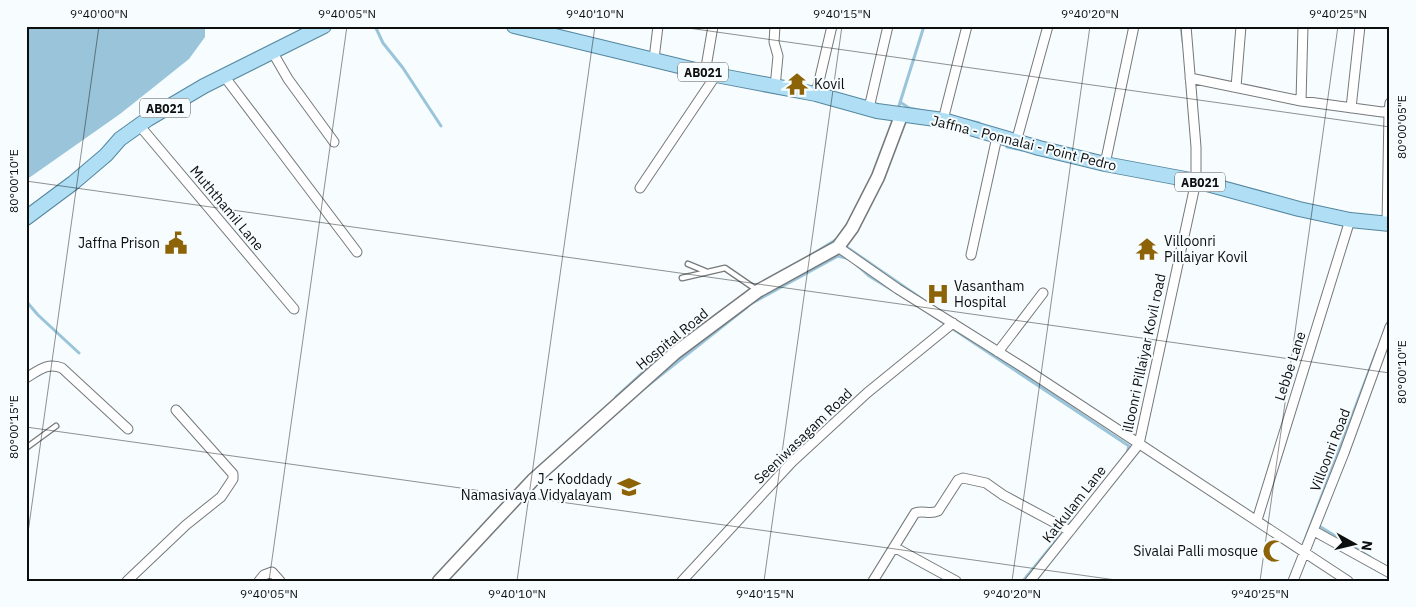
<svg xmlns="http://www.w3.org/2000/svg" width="1416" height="607" font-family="'IBM Plex Sans',sans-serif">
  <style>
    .water { fill: #9ac4d9 }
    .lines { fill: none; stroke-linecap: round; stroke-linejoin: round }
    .stream { stroke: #9ac4d9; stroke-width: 3 }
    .lane-casing { stroke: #76797b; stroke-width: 7 }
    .street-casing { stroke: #76797b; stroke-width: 11 }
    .secondary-casing { stroke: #76797b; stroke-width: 15 }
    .primary-casing { stroke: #54879f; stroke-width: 16 }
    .lane { stroke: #fff; stroke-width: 4.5 }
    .street { stroke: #fff; stroke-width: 9 }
    .secondary { stroke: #fff; stroke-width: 12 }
    .primary { stroke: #b0def4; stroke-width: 14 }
    .ticks { fill: none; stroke: #0d0f0f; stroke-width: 1; stroke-opacity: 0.45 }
    .labels { text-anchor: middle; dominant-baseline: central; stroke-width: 4; stroke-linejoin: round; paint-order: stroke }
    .shield { fill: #f7fcfe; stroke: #535657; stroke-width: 1 }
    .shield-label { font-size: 12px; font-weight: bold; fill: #0d0f0f }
    .poi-label { font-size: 14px; fill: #0d0f0f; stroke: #f7fcfe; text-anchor: start }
    .street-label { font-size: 14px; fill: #0d0f0f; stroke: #f7fcfe }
    .neatline { fill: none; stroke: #0d0f0f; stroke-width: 2 }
    .ticks-label { font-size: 12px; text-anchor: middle; fill: #0d0f0f }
  </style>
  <rect width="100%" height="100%" fill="#f7fcfe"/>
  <!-- water -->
  <path class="water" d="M26 26H205V37L189 59 120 114 26 180Z"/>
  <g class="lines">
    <!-- stream -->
    <path class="stream" d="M375 26 383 43 403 68 441 126
      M1181 26 1183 42
      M900 102 909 108 923 111
      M898 109 924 26
      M966 120 979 123
      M1006 144 1007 147 1022 150
      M846 244 845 246 922 299
      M813 254 837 239
      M26 301 38 315 79 353
      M752 303 838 256 850 259 869 276 897 293
      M926 311 1129 446 1127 453
      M1386 328 1390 316
      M642 390 747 307
      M616 397 662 355 731 304
      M1319 526 1370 557
      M1303 545 1377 350
      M1023 581 1072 521"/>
    <defs>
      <path id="lane" d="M688 264 705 271
        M682 278 725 268 757 290
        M26 448 56 426"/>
      <path id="street" d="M273 53 288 79 334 142
        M654 59 658 26
        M705 73 713 26
        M224 76 357 252
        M1190 78 1301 101 1382 112 1389 111 1390 103
        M775 87 778 56 774 42 775 26
        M1236 87 1241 26
        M816 94 832 26
        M1301 101 1303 26
        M869 108 888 26
        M1351 108 1360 26
        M943 120 967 26
        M139 125 294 309
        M1016 142 1048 26
        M1105 164 1134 26
        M640 188 716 75
        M1387 224 1389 111
        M838 247 898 289 1024 368 1348 581
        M971 255 997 137
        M998 352 1043 293
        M26 378C39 370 48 362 62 368L128 429
        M1257 520 1350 220
        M1314 531 1390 573
        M894 547 956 581
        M127 581 186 525 221 497 233 479V474L176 410
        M259 581 264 575 272 572 280 581
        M682 581 792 462 867 393 953 323
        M873 581 915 513C924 510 929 515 938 511L958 480 963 478 986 483 1003 495 1070 531
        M1030 581 1139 444 1196 181V147L1186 26
        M1293 581 1344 453 1390 327"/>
      <path id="secondary" d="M439 581 533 480 675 353 758 291 838 247 852 228 878 177 901 116"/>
      <path id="primary" d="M514 26 716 75 816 94 877 111 943 120 1039 148 1105 164 1196 181 1299 209 1350 220 1390 224
        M26 218 73 183 106 155 120 139 148 119 204 86 324 26"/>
    </defs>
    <!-- lane casing -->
    <use href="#lane" class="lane-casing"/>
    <!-- street casing -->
    <use href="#street" class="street-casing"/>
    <!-- secondary casing -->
    <use href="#secondary" class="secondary-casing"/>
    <!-- primary casing -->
    <use href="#primary" class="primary-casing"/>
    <!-- lane -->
    <use href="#lane" class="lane"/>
    <!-- street -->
    <use href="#street" class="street"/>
    <!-- secondary -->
    <use href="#secondary" class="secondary"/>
    <!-- primary -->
    <use href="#primary" class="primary"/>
  </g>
  <!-- ticks -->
  <path class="ticks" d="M674 26 1390 127M26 181 1390 373M26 427 1123 581M26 547 99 26M269 581 347 26M517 581 595 26M764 581 842 26M1012 581 1090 26M1260 581 1338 26"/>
  <!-- icons -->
  <defs>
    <symbol id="temple-bare" viewBox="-9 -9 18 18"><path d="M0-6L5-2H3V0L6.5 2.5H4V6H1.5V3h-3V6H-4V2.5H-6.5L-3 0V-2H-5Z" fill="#8d6307" stroke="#f7fcfe" stroke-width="2.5" paint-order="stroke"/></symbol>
    <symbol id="civic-bare" viewBox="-9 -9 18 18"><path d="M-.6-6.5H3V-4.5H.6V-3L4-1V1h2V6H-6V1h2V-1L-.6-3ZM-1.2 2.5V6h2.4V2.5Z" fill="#8d6307" stroke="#f7fcfe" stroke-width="2.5" paint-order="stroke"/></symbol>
    <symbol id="hospital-bare" viewBox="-9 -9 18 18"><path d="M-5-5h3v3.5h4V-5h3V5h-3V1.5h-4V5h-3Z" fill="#8d6307" stroke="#f7fcfe" stroke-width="2.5" paint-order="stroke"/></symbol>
    <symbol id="school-bare" viewBox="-9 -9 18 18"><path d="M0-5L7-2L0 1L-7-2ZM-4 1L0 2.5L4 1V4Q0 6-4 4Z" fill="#8d6307" stroke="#f7fcfe" stroke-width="2.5" paint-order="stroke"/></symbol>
    <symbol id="mosque-bare" viewBox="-9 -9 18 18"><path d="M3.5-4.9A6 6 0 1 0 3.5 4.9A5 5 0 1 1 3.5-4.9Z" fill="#8d6307" stroke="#f7fcfe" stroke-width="2.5" paint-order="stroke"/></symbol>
  </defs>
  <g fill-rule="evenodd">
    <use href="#temple-bare" x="781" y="68" width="32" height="32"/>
    <use href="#civic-bare" x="160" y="227" width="32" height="32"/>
    <use href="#temple-bare" x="1131" y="233" width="32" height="32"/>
    <use href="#hospital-bare" x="922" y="278" width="32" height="32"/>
    <use href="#school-bare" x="613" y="471" width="32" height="32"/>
    <use href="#mosque-bare" x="1258" y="535" width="32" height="32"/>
  </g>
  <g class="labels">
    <!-- shield labels -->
    <g class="shield">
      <rect x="678" y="62.5" width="50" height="19" rx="4"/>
      <rect x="140" y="98.5" width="50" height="19" rx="4"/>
      <rect x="1175" y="172.5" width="50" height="19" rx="4"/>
    </g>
    <g class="shield-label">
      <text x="703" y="72">AB021</text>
      <text x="165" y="108">AB021</text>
      <text x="1200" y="182">AB021</text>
    </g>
    <!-- poi labels -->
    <g class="poi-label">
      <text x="814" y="84">Kovil</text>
      <text x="1164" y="241">Villoonri<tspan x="1164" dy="16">Pillaiyar Kovil</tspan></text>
      <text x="160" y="243" text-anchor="end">Jaffna Prison</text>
      <text x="954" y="286">Vasantham<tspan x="954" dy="16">Hospital</tspan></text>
      <text x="612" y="479" text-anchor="end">J - Koddady<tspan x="612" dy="16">Namasivaya Vidyalayam</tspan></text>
      <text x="1258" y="551" text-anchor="end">Sivalai Palli mosque</text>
    </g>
    <!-- street labels -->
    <g class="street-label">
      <text transform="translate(1024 143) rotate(14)">Jaffna - Ponnalai - Point Pedro</text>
      <text transform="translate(227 208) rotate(50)">Muththamil Lane</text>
      <text transform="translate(672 339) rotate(-39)">Hospital Road</text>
      <text transform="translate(1144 353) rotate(-78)">illoonri Pillaiyar Kovil road</text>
      <text transform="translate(1290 366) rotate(-72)">Lebbe Lane</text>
      <text transform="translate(803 436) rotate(-44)">Seeniwasagam Road</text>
      <text transform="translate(1330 450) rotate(-69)">Villoonri Road</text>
      <text transform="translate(1074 504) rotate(-52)">Katkulam Lane</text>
    </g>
  </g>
  <!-- border -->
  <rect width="1416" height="607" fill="none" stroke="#f7fcfe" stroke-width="55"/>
  <!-- north arrow -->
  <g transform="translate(1354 544) rotate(98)" stroke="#f7fcfe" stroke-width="4" paint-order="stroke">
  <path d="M0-4L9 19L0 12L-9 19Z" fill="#0d0f0f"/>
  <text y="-8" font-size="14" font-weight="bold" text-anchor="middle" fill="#0d0f0f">N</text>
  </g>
  <rect x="28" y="28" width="1360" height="552" class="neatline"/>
  <g class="ticks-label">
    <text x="99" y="18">9°40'00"N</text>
    <text x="347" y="18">9°40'05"N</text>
    <text x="595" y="18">9°40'10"N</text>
    <text x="842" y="18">9°40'15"N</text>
    <text x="1090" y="18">9°40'20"N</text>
    <text x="1338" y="18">9°40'25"N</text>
    <text transform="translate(1402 127) rotate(-90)" y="4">80°00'05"E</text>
    <text transform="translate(14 181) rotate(-90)" y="4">80°00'10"E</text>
    <text transform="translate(1402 372) rotate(-90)" y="4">80°00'10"E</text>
    <text transform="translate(14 427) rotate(-90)" y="4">80°00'15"E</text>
    <text x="269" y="598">9°40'05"N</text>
    <text x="517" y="598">9°40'10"N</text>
    <text x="765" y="598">9°40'15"N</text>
    <text x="1012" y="598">9°40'20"N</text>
    <text x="1260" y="598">9°40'25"N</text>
  </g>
</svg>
